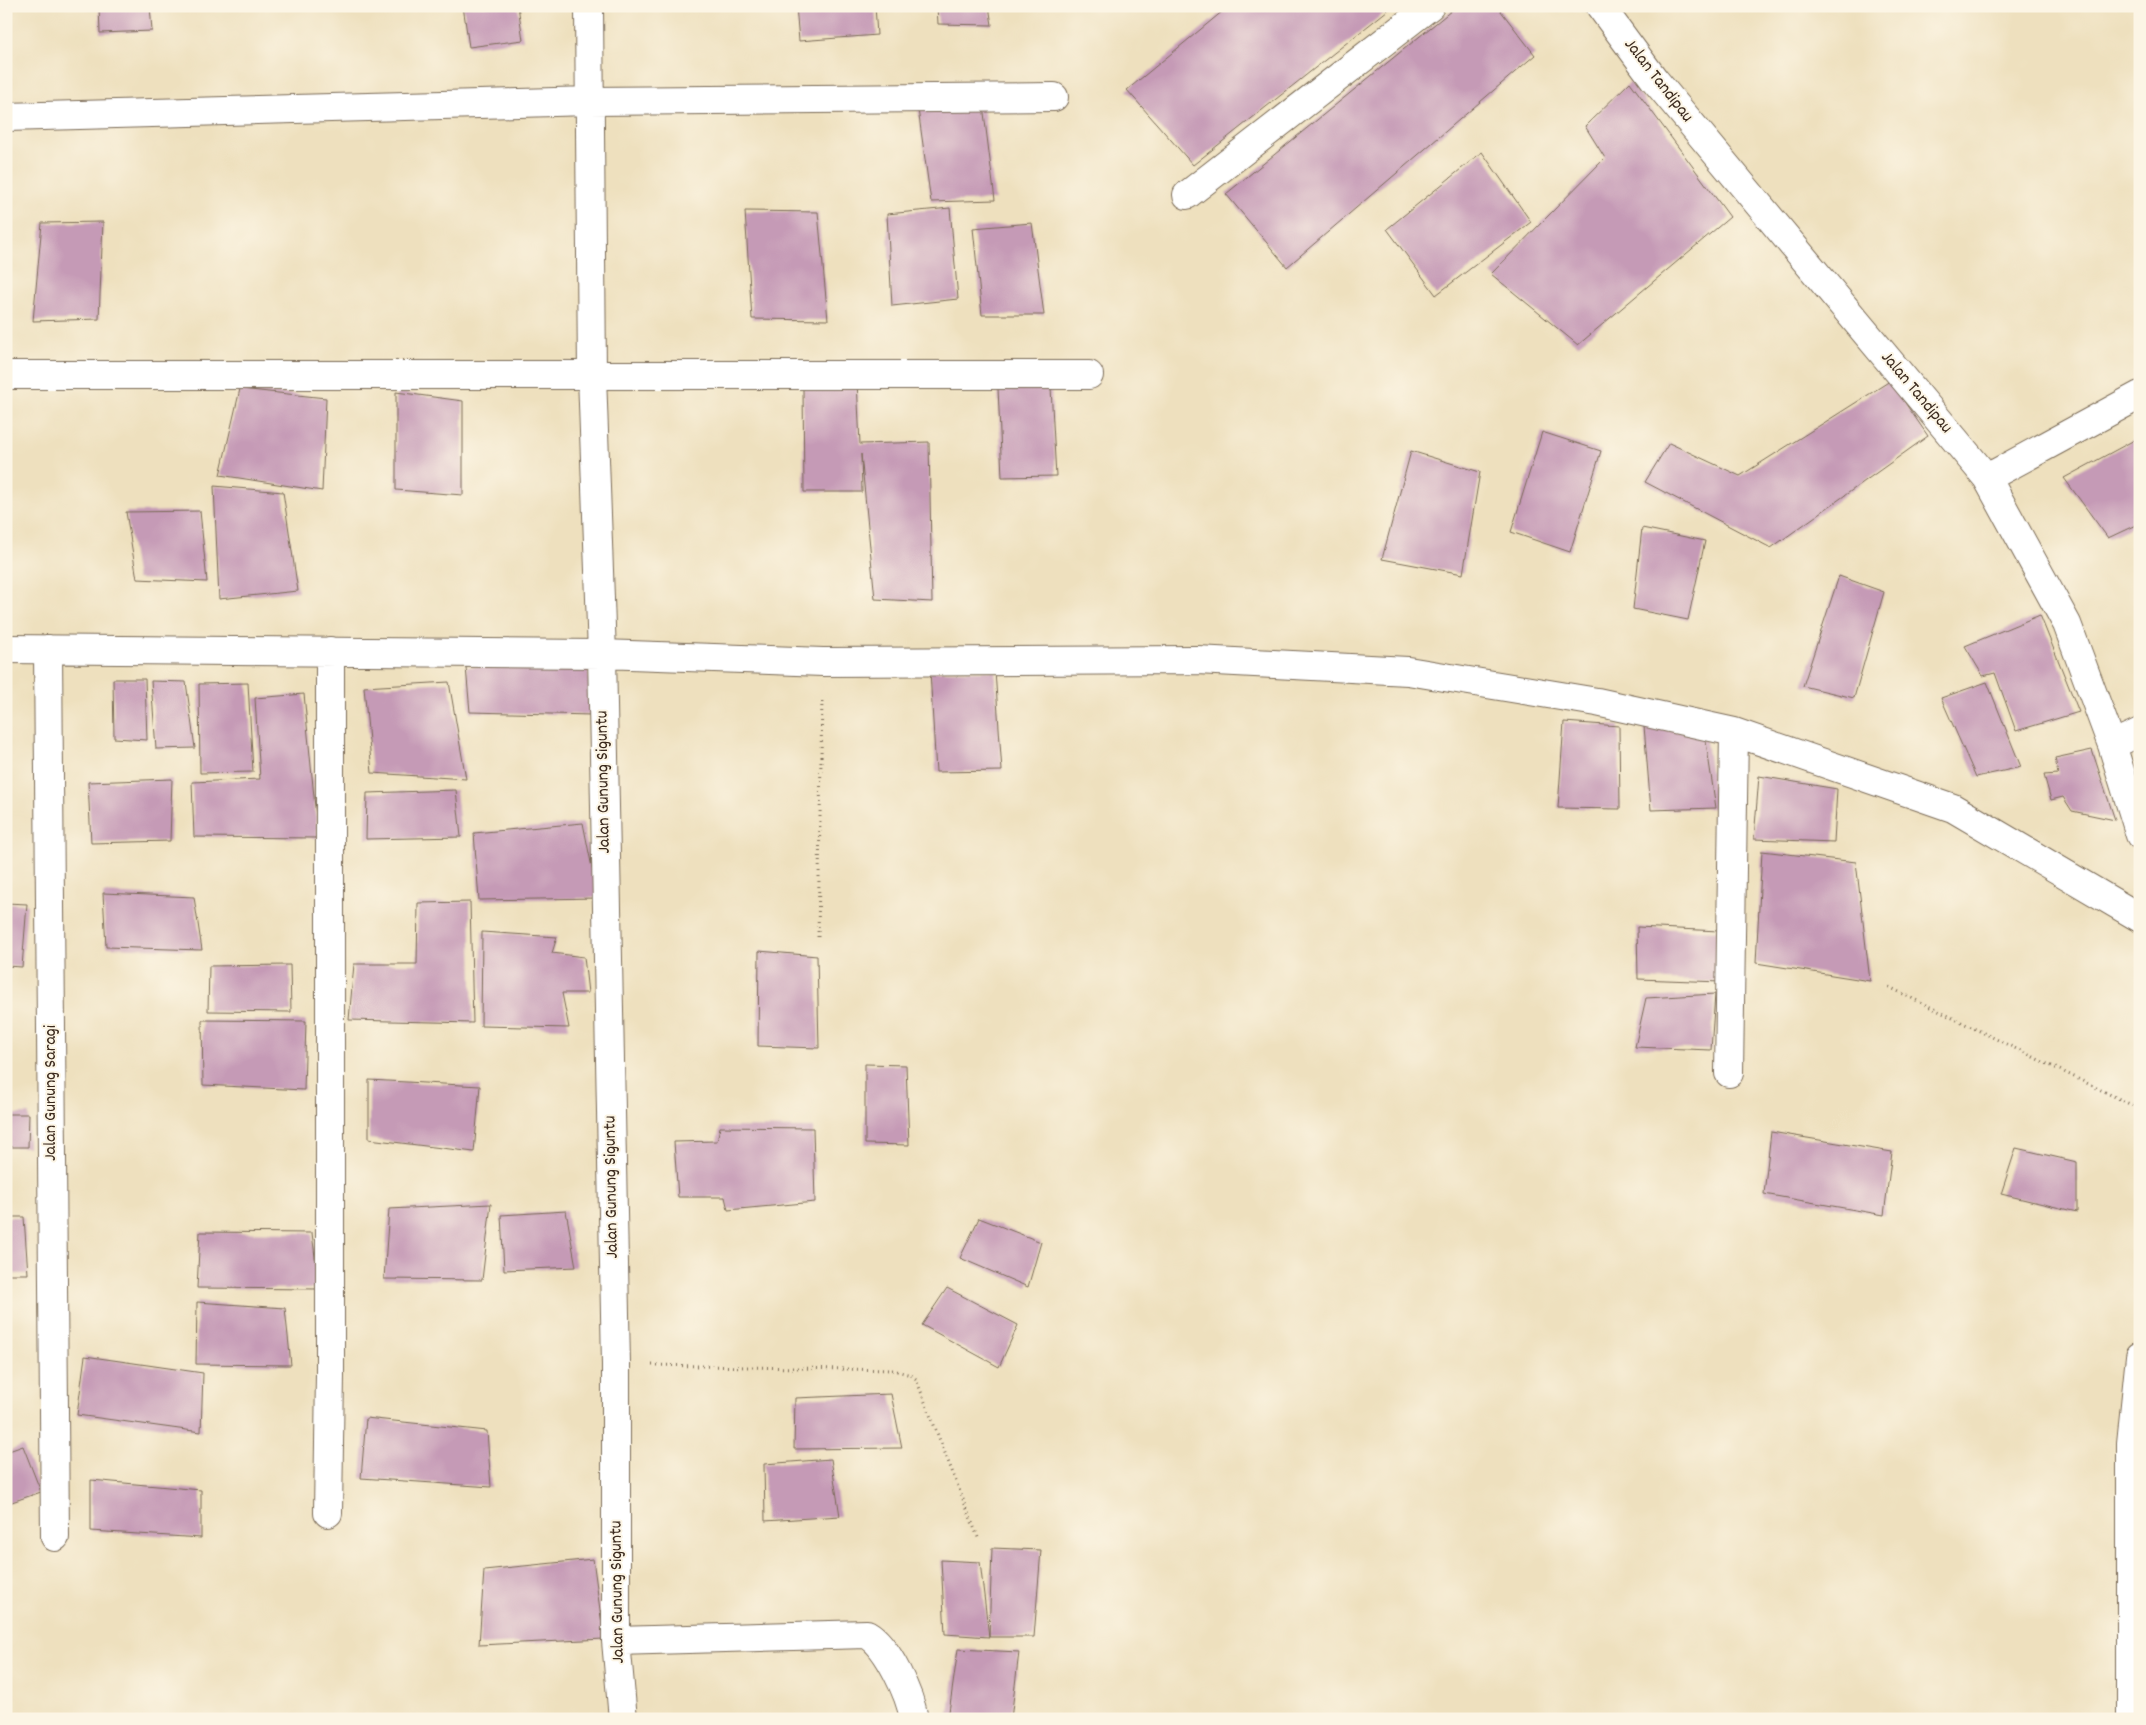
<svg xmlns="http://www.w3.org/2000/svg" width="2146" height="1725" font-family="Dekko,sans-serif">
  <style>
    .building { fill: #c59ab6 }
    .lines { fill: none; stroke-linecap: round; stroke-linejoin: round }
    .minor-casing { stroke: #7a6a56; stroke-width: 30 }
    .path { stroke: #7a6a56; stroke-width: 3; stroke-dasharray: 1 4; stroke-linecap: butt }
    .minor { stroke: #fff; stroke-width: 28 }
    .labels { text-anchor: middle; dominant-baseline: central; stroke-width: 4; stroke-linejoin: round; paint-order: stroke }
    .street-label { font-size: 18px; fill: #3b2a1e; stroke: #fcf5e5 }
  </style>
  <rect width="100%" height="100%" fill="#fcf5e5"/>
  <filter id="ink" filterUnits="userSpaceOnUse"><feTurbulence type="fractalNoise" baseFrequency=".02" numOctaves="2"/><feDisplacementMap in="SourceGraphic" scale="10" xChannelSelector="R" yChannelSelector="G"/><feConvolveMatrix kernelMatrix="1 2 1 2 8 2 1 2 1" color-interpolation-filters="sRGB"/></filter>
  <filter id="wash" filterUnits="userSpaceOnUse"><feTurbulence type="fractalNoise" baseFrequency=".0096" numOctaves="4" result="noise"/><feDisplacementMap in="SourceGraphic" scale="20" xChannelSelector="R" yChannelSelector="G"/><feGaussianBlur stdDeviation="1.12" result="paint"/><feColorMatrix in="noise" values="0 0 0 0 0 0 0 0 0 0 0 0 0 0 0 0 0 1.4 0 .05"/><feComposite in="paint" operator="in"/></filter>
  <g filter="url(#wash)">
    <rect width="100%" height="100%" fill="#eee0be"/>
    <g id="blocks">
      <!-- building -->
      <path class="building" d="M99 6H150L152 31 100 33Z
        M463 6H518L523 40 469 47Z
        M796 6H875L877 35 799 41Z
        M937 6H989L992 25 938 24Z
        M1229 6H1393L1193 165 1127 90Z
        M1457 6H1497L1535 55 1287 267 1226 194Z
        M1630 82 1730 217 1578 345 1491 274 1605 158 1585 126Z
        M983 105 995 200 931 202 918 109Z
        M1482 152 1531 222 1436 295 1387 229Z
        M950 208 958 299 892 306 887 214Z
        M745 211 818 212 828 320 752 319Z
        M103 222 99 319 33 321 42 223Z
        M1032 223 1044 315H982L973 228Z
        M857 381 860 444 929 442 932 602 875 599 861 454 862 492H804L803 388Z
        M1890 381 1928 436 1771 548 1645 482 1669 443 1740 476Z
        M998 388H1051L1056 476 1002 477Z
        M240 389 326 398 322 491 220 475Z
        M396 392 463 401V495L396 490Z
        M1542 432 1601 451 1570 552 1511 532Z
        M2140 437V523L2108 538 2064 478Z
        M1411 451 1480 472 1463 574 1382 559Z
        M214 486 283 492 298 591 219 599Z
        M200 511 207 582 137 579 126 512Z
        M1642 528 1705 541 1688 620 1633 609Z
        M1839 576 1884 592 1854 698 1803 686Z
        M2040 615 2079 712 2016 731 1995 673 1983 676 1965 646Z
        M588 662 592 715 470 712 466 667Z
        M930 671H995L1002 771 936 772Z
        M113 679H145L147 740 114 738Z
        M151 681 186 682 195 748 156 749Z
        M449 682 466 779 372 773 364 687Z
        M1987 682 2021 767 1976 777 1941 698Z
        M248 683 253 772 200 773 199 684Z
        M304 694 318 838 194 837 192 782 260 779 255 698Z
        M1564 722 1619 726 1620 809 1558 808Z
        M1644 726 1705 735 1716 808 1651 810Z
        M2092 750 2115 820 2072 811 2063 797 2051 800 2044 775 2058 774 2055 758Z
        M1759 776 1837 789 1834 842 1754 839Z
        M172 779 170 841 91 843 88 782Z
        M456 790 461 837 366 839 367 793Z
        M583 823 598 898 479 900 474 833Z
        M1762 851 1856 862 1870 981 1756 963Z
        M103 893 194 897 202 950 106 947Z
        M470 902 473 1023 349 1020 354 964H417L418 903Z
        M6 903 27 904 22 967 6 966Z
        M1637 927 1719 931 1721 982 1638 979Z
        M482 932 557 937 552 953 584 957 588 993H562L569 1028 481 1026Z
        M759 951 817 956 819 1048 758 1046Z
        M290 965 291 1012 208 1011 209 966Z
        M1715 994 1711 1050 1635 1047 1646 998Z
        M202 1020 306 1021 304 1090 203 1085Z
        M865 1064 906 1065 909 1145 865 1144Z
        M369 1080 480 1086 474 1152 369 1139Z
        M6 1114H29L28 1147H6Z
        M720 1127 813 1128 815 1202 728 1210 725 1197H678L674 1142 717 1141Z
        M1771 1132 1892 1152 1884 1215 1764 1194Z
        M2016 1148 2077 1162V1212L2001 1194Z
        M491 1204 482 1280 384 1279 389 1209Z
        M566 1211 576 1267 504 1270 501 1215Z
        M6 1217H24L28 1274H6Z
        M979 1218 1041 1242 1028 1287 960 1258Z
        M200 1232 312 1233 319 1289 197 1288Z
        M947 1288 1018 1325 999 1367 922 1325Z
        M197 1302 285 1308 291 1365 196 1364Z
        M85 1356 203 1373 201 1432 77 1415Z
        M891 1394 902 1448 794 1449 795 1398Z
        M366 1418 487 1431 491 1487 361 1478Z
        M23 1446 41 1492 6 1504V1452Z
        M831 1459 840 1516 765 1521 764 1464Z
        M91 1480 201 1490V1538L91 1531Z
        M992 1548 1041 1550 1034 1637H989Z
        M593 1559 604 1639 479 1645 484 1570Z
        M941 1560 980 1562 989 1637 945 1634Z
        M958 1649 1019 1652 1011 1719H948Z"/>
    </g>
  </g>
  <g filter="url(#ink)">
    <use href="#blocks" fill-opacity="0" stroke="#7a6a56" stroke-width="1"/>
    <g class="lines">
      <defs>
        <path id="minor" d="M589 6 592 376 602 654 616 1365V1641L623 1719
          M1600 6 1654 79 1987 478 2067 624 2112 745 2140 835
          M6 117 589 101 1054 97
          M1187 195 1430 6
          M6 375H1089
          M1987 478 2140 395
          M6 649 602 654 823 662 1197 660 1408 671 1597 702 1734 732 1953 808 2140 918
          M48 649 55 1537
          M2112 745 2140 732
          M1729 1073 1734 732
          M328 1513 330 1373V651
          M616 1641 867 1634C888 1646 910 1695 914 1719
          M2131 1719V1443L2140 1356"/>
      </defs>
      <!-- minor casing -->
      <use href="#minor" class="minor-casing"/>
      <!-- path -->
      <path class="path" d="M818 937 822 698
        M1889 987 2140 1109
        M652 1365 893 1370 911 1375 916 1379 979 1540"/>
      <!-- minor -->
      <use href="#minor" class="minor"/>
    </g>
  </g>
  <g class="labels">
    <!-- street labels -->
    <g class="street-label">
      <text transform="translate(1658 81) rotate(52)">Jalan Tandipau</text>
      <text transform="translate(1916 393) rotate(50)">Jalan Tandipau</text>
      <text transform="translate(604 782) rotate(-91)">Jalan Gunung Siguntu</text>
      <text transform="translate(51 1093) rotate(-90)">Jalan Gunung Saragi</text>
      <text transform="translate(612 1187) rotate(-91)">Jalan Gunung Siguntu</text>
      <text transform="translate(618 1592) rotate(-91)">Jalan Gunung Siguntu</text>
    </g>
  </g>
  <!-- margin -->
  <rect width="2146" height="1725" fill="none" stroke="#fcf5e5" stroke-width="25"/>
</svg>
